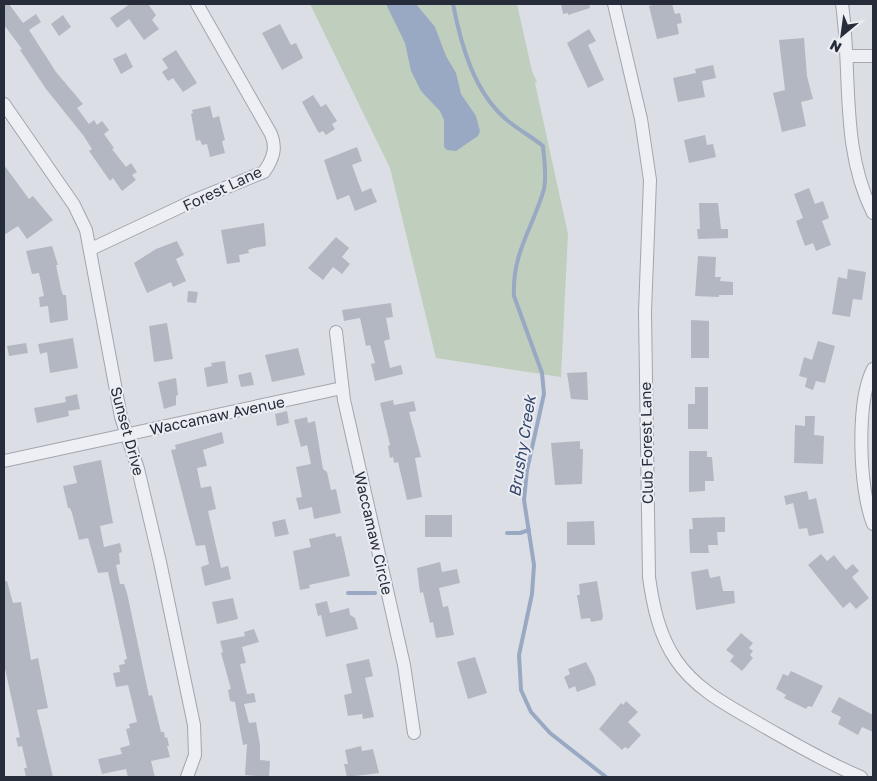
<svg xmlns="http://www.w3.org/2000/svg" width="877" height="781" font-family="'Golos Text',sans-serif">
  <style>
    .green { fill: #c0cebd }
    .water { fill: #99a9c3 }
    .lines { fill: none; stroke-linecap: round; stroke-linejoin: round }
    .stream { stroke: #99a9c3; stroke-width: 4 }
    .building { fill: #b3b7c1 }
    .street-casing { stroke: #a2a5ae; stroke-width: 14 }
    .street { stroke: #eeeff4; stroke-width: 12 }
    .labels { text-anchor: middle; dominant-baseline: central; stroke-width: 4; stroke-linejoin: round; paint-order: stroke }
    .street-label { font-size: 15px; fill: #272c3a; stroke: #ebedf3 }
    .water-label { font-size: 16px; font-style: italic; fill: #34476b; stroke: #ebedf3 }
  </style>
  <rect width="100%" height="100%" fill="#dcdee5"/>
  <!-- green -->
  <path class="green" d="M310 4H517L532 71 537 82 535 83 568 234 561 377 436 358 390 168Z"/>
  <!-- water -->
  <path class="water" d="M386 4H416L435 27 446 56 456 73 461 94 476 116 480 131 478 136 456 151 447 150 444 147V120L440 111 421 91 411 71 405 43Z"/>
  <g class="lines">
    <!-- stream -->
    <path class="stream" d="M453 4C461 45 474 93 508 121 519 130 532 137 543 146 544 160 547 175 544 189 533 228 512 252 514 296L542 373 544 394 527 470 524 500 534 565 532 594 519 655 521 690 531 712 550 733 606 777
      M507 533H520L529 530
      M348 593H375"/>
  </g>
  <!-- building -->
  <path class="building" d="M4 4H9L23 23 36 14 41 22 29 30 56 72 83 104 77 108 89 124 94 120 97 125 102 121 109 130 104 134 114 148 112 149 126 167 131 163 137 172 132 175 136 180 122 191 113 178 110 181 89 151 92 149 83 135 46 89 20 50 22 49 4 25Z
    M130 4H148L156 15 152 20 159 29 144 40 129 19 117 28 110 18Z
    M561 4H589L590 8 568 15V13L563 14Z
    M657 4H672L675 14 680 13 682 23 677 24 679 34 657 39 649 6Z
    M63 15 71 27 59 36 51 24Z
    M280 24 291 45 296 43 303 58 282 70 262 33Z
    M589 29 596 41 588 45 604 80 588 88 567 43Z
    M804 38 807 76 813 99 801 102 806 126 782 132 773 93 785 90 779 40Z
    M176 50 197 83 183 92 173 78 168 81 162 72 168 68 162 59Z
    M126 53 133 67 121 74 113 59Z
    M713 65 716 78 702 81 705 97 678 102 673 78 696 73 695 69Z
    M313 95 321 107 326 104 337 121 332 124 335 129 326 135 323 131 319 133 317 130 302 102Z
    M210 106 213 118 219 116 225 140 222 141 225 153 210 157 207 144 202 145 200 140 196 141 191 114 193 113 192 110Z
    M705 135 707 145 713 144 716 157 689 163 684 140Z
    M357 147 362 161 352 165 362 192 371 188 377 202 355 211 349 195 337 200 324 160Z
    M4 165 29 199 33 196 53 220 27 239 18 226 4 235Z
    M809 188 815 204 823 201 829 218 822 221 831 245 816 251 813 243 805 246 796 221 803 218 794 194Z
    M699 203H718L721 229H728V238L698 239 697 229H700Z
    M264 223 266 246 254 248 248 250 249 253 239 255 240 262 227 264 221 230Z
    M336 237 349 248 342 257 350 264 342 274 333 267 323 280 308 268Z
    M177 241 184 255 176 259 186 281 173 287 171 282 147 293 134 263 156 249Z
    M52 246 58 265H56L61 289 63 295H66L68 320 50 323 48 306 40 307 39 297 44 296 39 273 32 274 26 251Z
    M698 256 716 257 715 277H721L720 281 733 282V295H719V297L695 296Z
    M848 269 866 272 862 300 853 299 850 317 832 314 838 277 847 279Z
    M188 291 198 292 196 303 187 302Z
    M391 303 393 317 386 318 390 339 384 341 390 368 401 365 403 374 375 381 371 364 375 363 370 345 366 346 360 318 344 321 342 310Z
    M691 320 709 321V358H691Z
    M167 323 173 359 154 362 149 326Z
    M73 338 78 368 50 373 47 352 40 354 38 344Z
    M818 341 835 346 825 383 816 381 813 390 805 387 807 378 799 376 804 357 812 360Z
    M26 343 28 353 9 356 7 346Z
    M298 348 305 375 272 382 265 355Z
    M225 361 228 383 207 387 204 368 212 366 211 363Z
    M251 372 254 385 241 387 238 375Z
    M587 372 588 400 571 399 567 373Z
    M176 378 178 395 176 396V405L164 409 158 382Z
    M695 387H708V429H688V404H695Z
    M77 394 80 409 68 411 69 416 37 423 34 408 66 402 65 397Z
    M393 400 394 405 414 401 416 411 409 412 421 457 415 458 422 497 407 500 398 462 394 463 393 457 390 458 388 446 390 445 380 403Z
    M287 411 289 423 277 426 275 414Z
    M805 416H815L814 435 824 436 823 464 794 463 795 425 805 426Z
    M307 417 308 423 315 421 323 469 327 472 331 490 336 489 341 513 314 519 312 507 299 510 296 498 302 497 296 467 311 464 307 445 301 447 294 420Z
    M222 432 224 443 203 450 207 466 197 468 201 488 211 486 216 509 208 511 221 568 228 566 231 579 205 586 201 567 209 564 205 545 196 546 171 450 176 449 175 445Z
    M580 441V449H583L582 484 555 485 551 443Z
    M689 451H707V457H712L714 481H705V491L689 492Z
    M101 460 113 523 100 526 104 547 120 543 122 552 119 553 120 564 116 565 120 584H124L127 593 149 696 152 695 161 732H164L165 738 167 737 169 746H167L170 757 151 761 155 777H128L126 769 102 774 98 759 122 754 120 748 130 745 126 729 130 728 129 724 137 722 128 685 116 687 113 673 120 672 119 665 125 664 124 660 127 659 108 572 98 573 88 538 79 540 72 513 70 508H68L63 486 77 483 73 466Z
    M807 491 809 500 816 498 824 533 809 536 807 528 799 529 793 503 786 505 784 496Z
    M425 515H452V537H425Z
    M725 517V532H717L718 545H708L709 553H690L689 529H693L692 518Z
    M285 519 289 534 275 537 272 522Z
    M594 521 595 545H567V522Z
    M335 533 336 537 341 536 350 576 309 585 310 588 300 590 293 551 311 547 309 539Z
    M821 554 827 561 834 555 846 570 853 564 859 571 852 577 869 598 856 609 850 602 843 608 808 565Z
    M440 562 442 572 457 569 460 583 439 588 443 607 448 606 454 635 436 638 433 622 430 623 423 592 420 593 417 568Z
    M708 569 710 578 720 576 723 591H734L735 603 696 610 691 572Z
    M4 581H7L13 603 21 602 31 660 38 658 48 708 37 710 53 777H26L24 768H27L22 746 18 747 16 738 20 737 4 664Z
    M597 581 603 616 602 620 591 622 590 618 581 619 577 595H580L579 584Z
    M233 598 238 619 217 624 212 602Z
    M327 601 330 613 349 608 350 615 355 618 358 629 326 637 321 615 318 616 315 604Z
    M254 629 259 642 242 647 246 663 240 664 247 694 254 693 256 702 244 704 249 723 256 722 260 745V760L270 761 269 777 245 775 247 744 243 745 235 702 230 701 228 690 231 689 221 653 223 652 220 641 245 636 244 632Z
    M741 633 753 643 749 648 753 651 750 655 753 658 742 671 730 661 734 656 726 650Z
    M475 657 487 693 468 699 457 662Z
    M369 659 373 676 365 678 374 717 363 719 362 714 348 716 344 695 352 693 346 664Z
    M586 662 594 677 596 685 577 692 575 686 569 689 564 677 570 674 568 669Z
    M791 671 823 686 812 707 808 706 806 709 784 698 786 695 776 689 783 674 788 676Z
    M839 697 873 715V732L862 727 858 735 838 724 841 717 831 712Z
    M626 701 638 712 628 722 641 735 628 749 625 747 622 750 599 729 621 703 623 705Z
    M361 746 362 751 373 749 379 773 347 777 344 764H348L345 750Z"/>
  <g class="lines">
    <defs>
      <path id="street" d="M614 4 641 119 650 180 645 312 649 577C653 606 659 635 676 660 697 691 731 707 763 726 795 744 827 763 861 777
        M842 4C852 74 840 148 873 213
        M847 56H873
        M4 104 74 205 86 230 121 417 138 469 160 562 194 725 195 755 187 777
        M91 249 195 200 264 172C273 159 277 148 271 134L197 4
        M336 332 344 400 404 665 414 733
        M873 369C856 402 859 489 873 524
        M4 461 342 388"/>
    </defs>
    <!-- street casing -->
    <use href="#street" class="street-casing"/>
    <!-- street -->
    <use href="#street" class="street"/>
  </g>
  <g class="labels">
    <!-- street labels -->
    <g class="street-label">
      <text transform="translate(222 188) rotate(-25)">Forest Lane</text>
      <text transform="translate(217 415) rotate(-12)">Waccamaw Avenue</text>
      <text transform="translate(128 431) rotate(75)">Sunset Drive</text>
      <text transform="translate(646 443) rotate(-91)">Club Forest Lane</text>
      <text transform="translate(374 533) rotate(77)">Waccamaw Circle</text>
    </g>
    <!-- water labels -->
    <g class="water-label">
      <text transform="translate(522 446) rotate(-81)">Brushy Creek</text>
    </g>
  </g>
  <!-- border -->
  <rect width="877" height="781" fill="none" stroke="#272c3a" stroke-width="10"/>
  <!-- north arrow -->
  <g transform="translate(842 35) rotate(209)" stroke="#ebedf3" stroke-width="4" paint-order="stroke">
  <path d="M0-4L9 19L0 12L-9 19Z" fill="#272c3a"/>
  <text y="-8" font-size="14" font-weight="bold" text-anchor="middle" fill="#272c3a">N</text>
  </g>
</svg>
